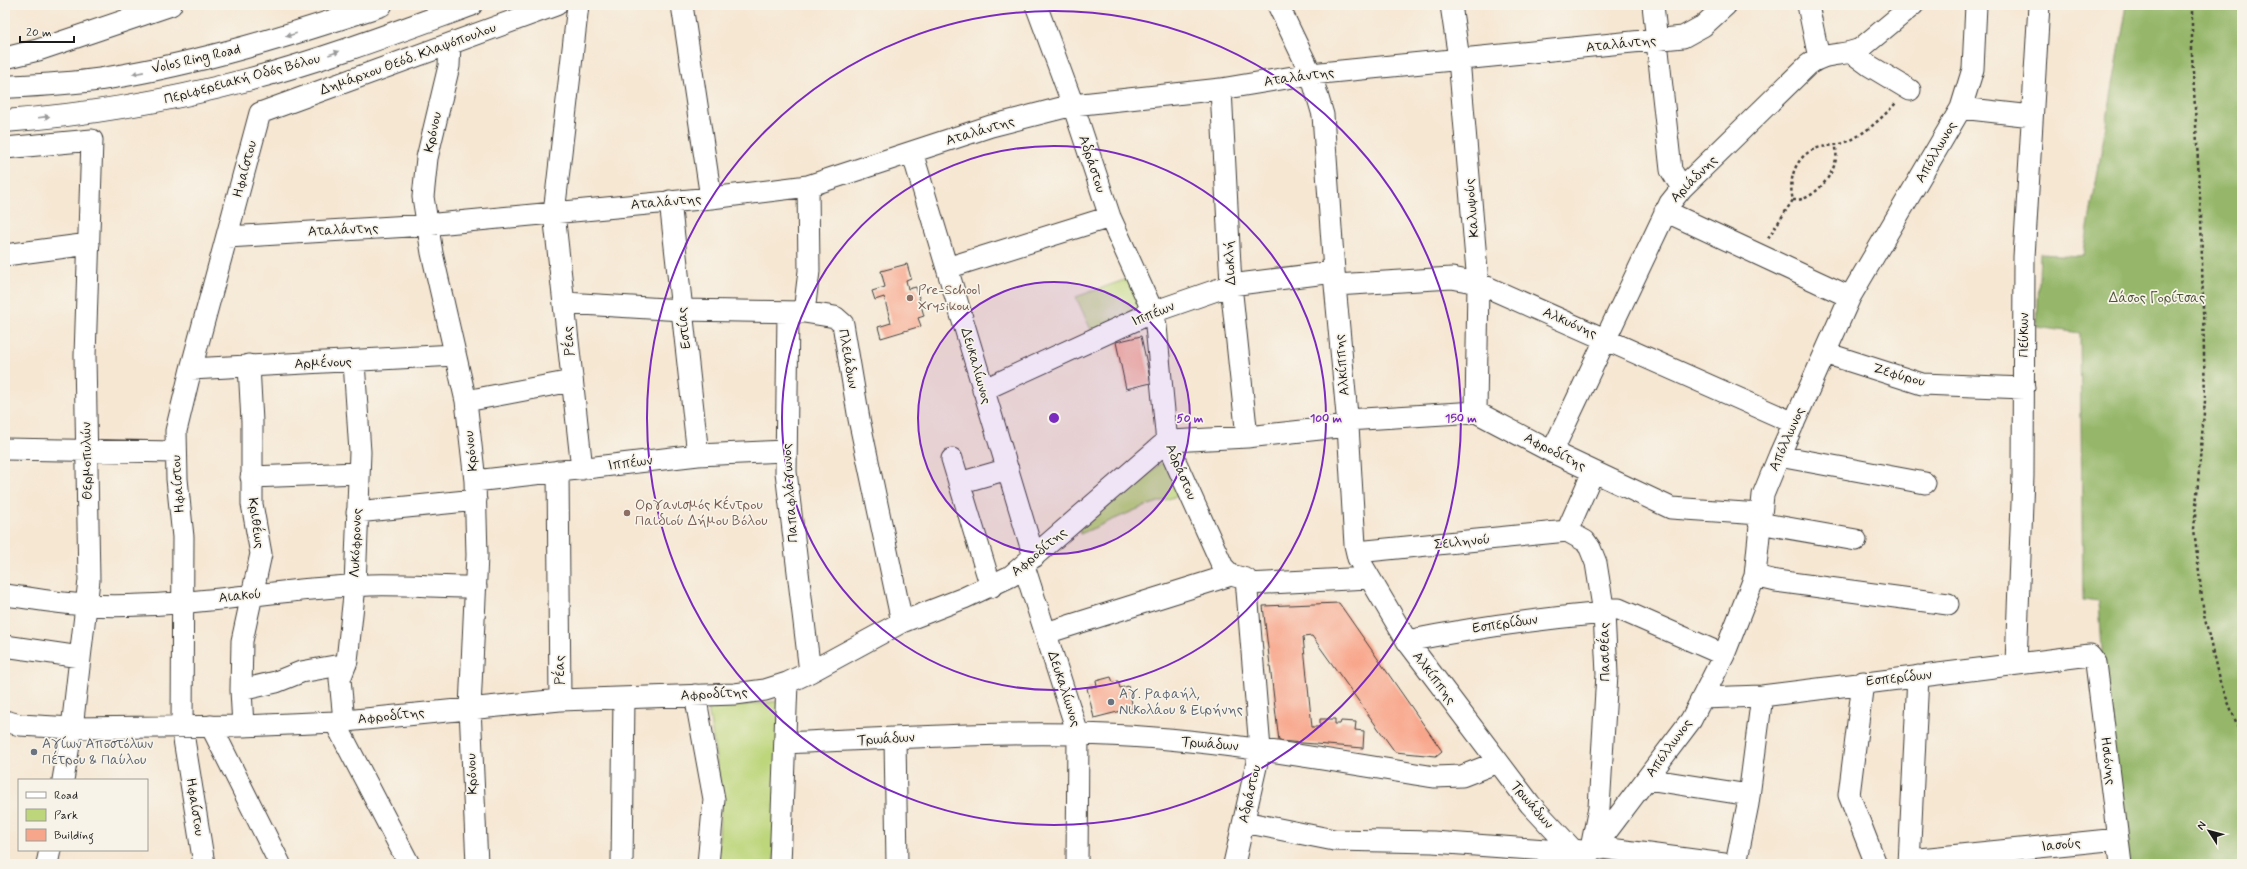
<svg xmlns="http://www.w3.org/2000/svg" width="2247" height="869" font-family="Mynerve,sans-serif">
  <style>
    .green { fill: #bdd67b; stroke: #6c794c }
    .forest { fill: #96b76b; stroke: #596a44 }
    .building { fill: #f8a68b }
    .lines { fill: none; stroke-linecap: round; stroke-linejoin: round }
    .minor-casing { stroke: #3d3a37; stroke-width: 23 }
    .major-casing { stroke: #3d3a37; stroke-width: 24 }
    .path { stroke: #3d3a37; stroke-width: 2.5; stroke-dasharray: 3 3; stroke-linecap: butt }
    .minor { stroke: #fff; stroke-width: 21 }
    .major { stroke: #fff; stroke-width: 22 }
    .oneway { fill: #999 }
    .ring { fill: none; stroke: #7b2cbf; stroke-width: 2 }
    .education-dot { fill: #8d6e63; stroke: #f7f3e8; stroke-width: 1.5 }
    .worship-dot { fill: #6b7280; stroke: #f7f3e8; stroke-width: 1.5 }
    .labels { text-anchor: middle; dominant-baseline: central; stroke-width: 3.5; stroke-linejoin: round; paint-order: stroke }
    .street-label { font-size: 14px; fill: #1c1c1c; stroke: #f7f3e8 }
    .education-label { font-size: 14px; fill: #785e54; stroke: #f7f3e8; text-anchor: start }
    .park-label { font-size: 14px; fill: #4c5438; stroke: #f7f3e8 }
    .worship-label { font-size: 14px; fill: #5b616d; stroke: #f7f3e8; text-anchor: start }
    .centre { fill: #7b2cbf; stroke: #f7f3e8; stroke-width: 2 }
    .ring-label { font-size: 12px; text-anchor: middle; font-weight: bold; fill: #7b2cbf; stroke: #f7f3e8; stroke-width: 3.5; stroke-linejoin: round; paint-order: stroke }
  </style>
  <rect width="100%" height="100%" fill="#f7f3e8"/>
  <filter id="ink" filterUnits="userSpaceOnUse"><feTurbulence type="fractalNoise" baseFrequency=".025" numOctaves="2"/><feDisplacementMap in="SourceGraphic" scale="8" xChannelSelector="R" yChannelSelector="G"/><feConvolveMatrix kernelMatrix="1 2 1 2 8 2 1 2 1" color-interpolation-filters="sRGB"/></filter>
  <filter id="wash" filterUnits="userSpaceOnUse"><feTurbulence type="fractalNoise" baseFrequency=".012" numOctaves="4" result="noise"/><feDisplacementMap in="SourceGraphic" scale="16" xChannelSelector="R" yChannelSelector="G"/><feGaussianBlur stdDeviation="0.9" result="paint"/><feColorMatrix in="noise" values="0 0 0 0 0 0 0 0 0 0 0 0 0 0 0 0 0 1.4 0 .05"/><feComposite in="paint" operator="in"/></filter>
  <g filter="url(#wash)">
    <rect width="100%" height="100%" fill="#f6e7d3"/>
    <!-- green -->
    <path class="green" d="M1127 279 1142 311 1092 332 1076 297Z
      M1167 458 1180 495 1140 508 1080 534 1079 529Z
      M780 701 774 864H718L721 790 708 707H729Z"/>
    <!-- forest -->
    <path class="forest" d="M2127 5H2242V864H2129L2097 656 2102 650 2099 602 2083 600 2080 333 2037 327 2040 254 2083 256Z"/>
    <g id="blocks">
      <!-- building -->
      <path class="building" d="M907 264 911 278 906 280 908 289 916 287 924 316 918 318 921 326 881 338 878 327 891 323 884 297 875 300 872 291 885 287 881 271Z
        M1141 336 1151 383 1126 389 1116 342Z
        M1339 603 1442 751 1436 756 1395 752 1312 636 1303 637 1312 727H1320V719H1335V724H1340L1341 721 1356 722 1355 730 1364 731 1363 748 1279 741 1263 606Z
        M1111 677 1113 682 1118 681 1120 688 1128 686 1133 708 1094 718 1087 688 1097 686 1096 681Z"/>
    </g>
  </g>
  <g filter="url(#ink)">
    <use href="#blocks" fill-opacity="0" stroke="#3d3a37" stroke-width="1"/>
    <g class="lines">
      <defs>
        <path id="minor" d="M578 5 554 213 582 469
          M682 5 711 198
          M1036 5 1073 105 1110 217 1153 312 1156 326 1167 443 1223 567 1231 575 1246 579 1260 749 1234 864
          M1278 5 1311 74 1323 115 1335 285 1348 426 1355 545 1358 558 1407 641 1530 804 1573 850 1590 852
          M1451 5 1459 59 1478 283 1476 412
          M1653 5 1671 170 1682 188
          M1808 5 1819 58
          M450 44 449 66 427 158 423 197 432 253 466 401 475 481 477 555 470 708 477 864
          M1851 52 1870 66 1910 90
          M5 58 38 50 171 5
          M1221 89 1231 285 1247 437
          M1961 108 2032 116
          M5 148 92 140 85 356 89 580 72 728 63 780
          M912 152 1034 557
          M670 201 698 455
          M1665 211 1850 297
          M227 237 426 225 711 198 808 186 991 126 1073 105 1221 89 1311 74 1683 37 1703 26 1726 5
          M5 255 89 244
          M947 268 1110 217
          M1335 285 1452 278 1478 283 1794 423
          M565 303 682 310 804 312 835 317 843 324 859 419 902 622
          M788 312 786 472 810 672
          M804 312 809 271 808 186
          M1825 353 1922 384 2024 388
          M191 369 455 355
          M983 390 1153 312 1231 285 1334 272
          M466 401 572 381
          M1347 420 1476 412 1552 452 1671 508 1760 514
          M5 449 176 452
          M1552 452 1670 203 1682 188 1808 65C1826 51 1841 57 1860 49L1913 5
          M1779 456 1925 483
          M952 459 991 587
          M558 471 560 700
          M251 477 359 473
          M475 481 698 455 785 451
          M959 483 1008 469
          M357 512 476 500
          M1759 523 1856 540
          M1357 552 1567 531
          M1024 566 1078 734 1077 864
          M1755 576 1776 581 1948 604
          M1247 584 1369 578
          M5 595C32 598 59 604 86 605 181 610 275 588 370 585 405 584 441 587 476 587
          M1603 609H1619L1724 655
          M1046 633 1231 575
          M1407 641C1472 628 1537 619 1604 613
          M5 646 80 657
          M2016 664 2023 476 2024 257 2039 5
          M1863 682 1849 795 1876 864
          M241 690 276 682 301 672 346 664
          M695 695 714 799 708 864
          M1702 698 1762 696 2090 655 2096 663 2121 864
          M5 721 20 725 72 728 243 726 335 722 560 700 735 694 765 690 787 683 810 672 902 622 964 598 1011 576 1161 446 1171 441 1247 437 1348 426
          M344 721 340 679 347 661 355 586 360 452 354 362
          M335 722 409 864
          M211 726 280 864
          M243 726 241 690 242 641 261 554 252 504V422L249 365
          M895 739 897 864
          M785 743C883 739 979 732 1077 734 1197 736 1316 758 1434 777L1462 776 1498 762
          M1647 779 1749 795
          M1244 822 1334 840 1433 842 1560 851 1573 850
          M1595 847 1724 864
          M1591 848 1599 808 1607 674 1604 613 1596 563 1590 548 1585 541 1567 531 1593 472
          M1590 852 1595 847 1691 720 1724 655 1755 576 1763 495 1779 456 1850 297 1961 108 1973 69 1976 5
          M1910 860 2118 839
          M47 864 50 850
          M204 864 182 727 183 537 177 479 176 431 191 369 260 113 556 5
          M622 864 624 698
          M780 864 787 683
          M1736 864 1748 804 1762 696
          M1909 864 1918 676"/>
        <path id="major" d="M5 87C39 85 74 84 108 78 201 63 291 35 381 5
          M5 121C87 115 168 101 247 80 323 60 397 32 471 5"/>
      </defs>
      <!-- minor casing -->
      <use href="#minor" class="minor-casing"/>
      <!-- major casing -->
      <use href="#major" class="major-casing"/>
      <!-- path -->
      <path class="path" d="M2192 5V54L2201 215 2205 401 2194 529 2204 615 2219 679 2242 737
        M1793 200C1812 202 1834 176 1836 158 1837 154 1836 150 1836 146
        M1768 238 1793 200C1787 178 1797 152 1821 147 1832 145 1841 145 1851 140 1868 131 1883 117 1896 103"/>
      <!-- minor -->
      <use href="#minor" class="minor"/>
      <!-- major -->
      <use href="#major" class="major"/>
    </g>
    <!-- one-way arrows -->
    <defs><path id="oneway-solid" d="M-6-.8H1V-3.2L6.5 0L1 3.2V.8H-6Z"/></defs>
    <g class="oneway">
      <use href="#oneway-solid" transform="translate(291 35) rotate(164)"/>
      <use href="#oneway-solid" transform="translate(334 53) rotate(-19)"/>
      <use href="#oneway-solid" transform="translate(138 73) rotate(169)"/>
      <use href="#oneway-solid" transform="translate(44 117) rotate(-7)"/>
    </g>
  </g>
  <!-- distance rings -->
  <circle cx="1054" cy="418" r="136" fill="#7b2cbf" fill-opacity=".12"/>
  <g class="ring">
    <circle cx="1054" cy="418" r="136"/>
    <circle cx="1054" cy="418" r="272"/>
    <circle cx="1054" cy="418" r="407"/>
  </g>
  <!-- markers -->
  <g class="education-dot">
    <circle cx="910" cy="298" r="4"/>
    <circle cx="627" cy="513" r="4"/>
  </g>
  <g class="worship-dot">
    <circle cx="1111" cy="702" r="4"/>
    <circle cx="34" cy="752" r="4"/>
  </g>
  <g class="labels">
    <!-- street labels -->
    <g class="street-label">
      <text transform="translate(1621 44) rotate(-6)">Αταλάντης</text>
      <text transform="translate(196 59) rotate(-13)">Volos Ring Road</text>
      <text transform="translate(408 59) rotate(-20)">Δημάρχου Θεόδ. Κλαψόπουλου</text>
      <text transform="translate(1299 77) rotate(-8)">Αταλάντης</text>
      <text transform="translate(242 79) rotate(-15)">Περιφερειακή Οδός Βόλου</text>
      <text transform="translate(980 131) rotate(-17)">Αταλάντης</text>
      <text transform="translate(433 132) rotate(-78)">Κρόνου</text>
      <text transform="translate(1936 152) rotate(-60)">Απόλλωνος</text>
      <text transform="translate(1092 164) rotate(72)">Αδράστου</text>
      <text transform="translate(245 169) rotate(-75)">Ηφαίστου</text>
      <text transform="translate(1694 179) rotate(-45)">Αριάδνης</text>
      <text transform="translate(666 202) rotate(-5)">Αταλάντης</text>
      <text transform="translate(1472 208) rotate(-95)">Καλυψούς</text>
      <text transform="translate(343 230) rotate(-3)">Αταλάντης</text>
      <text transform="translate(1230 263) rotate(-93)">Διοκλή</text>
      <text transform="translate(1153 314) rotate(-22)">Ιππέων</text>
      <text transform="translate(1570 323) rotate(24)">Αλκυόνης</text>
      <text transform="translate(684 328) rotate(-96)">Εστίας</text>
      <text transform="translate(2024 335) rotate(-90)">Πεύκων</text>
      <text transform="translate(569 341) rotate(-95)">Ρέας</text>
      <text transform="translate(848 359) rotate(80)">Πλειάδων</text>
      <text transform="translate(323 363) rotate(-2)">Αρμένους</text>
      <text transform="translate(1342 365) rotate(-95)">Αλκίππης</text>
      <text transform="translate(976 366) rotate(74)">Δευκαλίωνος</text>
      <text transform="translate(1899 375) rotate(16)">Ζεφύρου</text>
      <text transform="translate(1787 439) rotate(-66)">Απόλλωνος</text>
      <text transform="translate(471 451) rotate(-96)">Κρόνου</text>
      <text transform="translate(1555 452) rotate(27)">Αφροδίτης</text>
      <text transform="translate(87 461) rotate(-91)">Θερμοπυλών</text>
      <text transform="translate(630 463) rotate(-7)">Ιππέων</text>
      <text transform="translate(1181 472) rotate(67)">Αδράστου</text>
      <text transform="translate(178 484) rotate(-94)">Ηφαίστου</text>
      <text transform="translate(790 493) rotate(-94)">Παπαφλάγωνος</text>
      <text transform="translate(256 523) rotate(82)">Κριθέως</text>
      <text transform="translate(1462 542) rotate(-6)">Σειληνού</text>
      <text transform="translate(356 543) rotate(-88)">Λυκόφρoνος</text>
      <text transform="translate(1039 552) rotate(-40)">Αφροδίτης</text>
      <text transform="translate(240 596) rotate(-6)">Αιακού</text>
      <text transform="translate(1505 624) rotate(-8)">Εσπερίδων</text>
      <text transform="translate(1605 652) rotate(-91)">Πασιθέας</text>
      <text transform="translate(560 670) rotate(-91)">Ρέας</text>
      <text transform="translate(1434 678) rotate(53)">Αλκίππης</text>
      <text transform="translate(1899 678) rotate(-6)">Εσπερίδων</text>
      <text transform="translate(1064 689) rotate(72)">Δευκαλίωνος</text>
      <text transform="translate(714 694) rotate(-3)">Αφροδίτης</text>
      <text transform="translate(391 716) rotate(-6)">Αφροδίτης</text>
      <text transform="translate(886 739) rotate(-3)">Τρωάδων</text>
      <text transform="translate(1210 744) rotate(5)">Τρωάδων</text>
      <text transform="translate(1669 748) rotate(-54)">Απόλλωνος</text>
      <text transform="translate(2108 761) rotate(83)">Ησιόνης</text>
      <text transform="translate(472 774) rotate(-92)">Κρόνου</text>
      <text transform="translate(1250 794) rotate(-77)">Αδράστου</text>
      <text transform="translate(1532 805) rotate(50)">Τρωάδων</text>
      <text transform="translate(195 807) rotate(81)">Ηφαίστου</text>
      <text transform="translate(2061 845) rotate(-6)">Ιασούς</text>
    </g>
    <!-- education labels -->
    <g class="education-label">
      <text x="918" y="290">Pre-School<tspan x="918" dy="16">Xrysikou</tspan></text>
      <text x="635" y="505">Οργανισμός Κέντρου<tspan x="635" dy="16">Παιδιού Δήμου Βόλου</tspan></text>
    </g>
    <!-- park labels -->
    <g class="park-label">
      <text x="2157" y="298">Δάσος Γορίτσας</text>
    </g>
    <!-- worship labels -->
    <g class="worship-label">
      <text x="1119" y="694">Αγ. Ραφαήλ,<tspan x="1119" dy="16">Νικολάου &amp; Ειρήνης</tspan></text>
      <text x="42" y="744">Αγίων Αποστόλων<tspan x="42" dy="16">Πέτρου &amp; Παύλου</tspan></text>
    </g>
  </g>
  <circle cx="1054" cy="418" r="6" class="centre"/>
  <g class="ring-label">
    <text x="1190" y="422">50 m</text>
    <text x="1326" y="422">100 m</text>
    <text x="1461" y="422">150 m</text>
  </g>
  <!-- margin -->
  <rect width="2247" height="869" fill="none" stroke="#f7f3e8" stroke-width="20"/>
  <!-- legend -->
  <rect x="18" y="779" width="130" height="72" fill="#f7f3e8" stroke="#9f9d96"/>
  <rect x="26" y="792" width="20" height="6" fill="#ffffff" stroke="#9f9d96"/>
  <text x="54" y="799" font-size="12" fill="#1c1c1c">Road</text>
  <rect x="26" y="809" width="20" height="12" fill="#bdd67b" stroke="#9f9d96"/>
  <text x="54" y="819" font-size="12" fill="#1c1c1c">Park</text>
  <rect x="26" y="829" width="20" height="12" fill="#f8a68b" stroke="#9f9d96"/>
  <text x="54" y="839" font-size="12" fill="#1c1c1c">Building</text>
  <!-- north arrow -->
  <g transform="translate(2209 831) rotate(306)" stroke="#f7f3e8" stroke-width="3" paint-order="stroke">
  <path d="M0-3L7 15L0 10L-7 15Z" fill="#1c1c1c"/>
  <text y="-6" font-size="11" font-weight="bold" text-anchor="middle" fill="#1c1c1c">N</text>
  </g>
  <!-- scale -->
  <path d="M20 36v6h54v-6" fill="none" stroke="#1c1c1c" stroke-width="2"/>
  <text x="26" y="36" font-size="12" fill="#1c1c1c" stroke="#f7f3e8" stroke-width="3" paint-order="stroke">20 m</text>
</svg>
